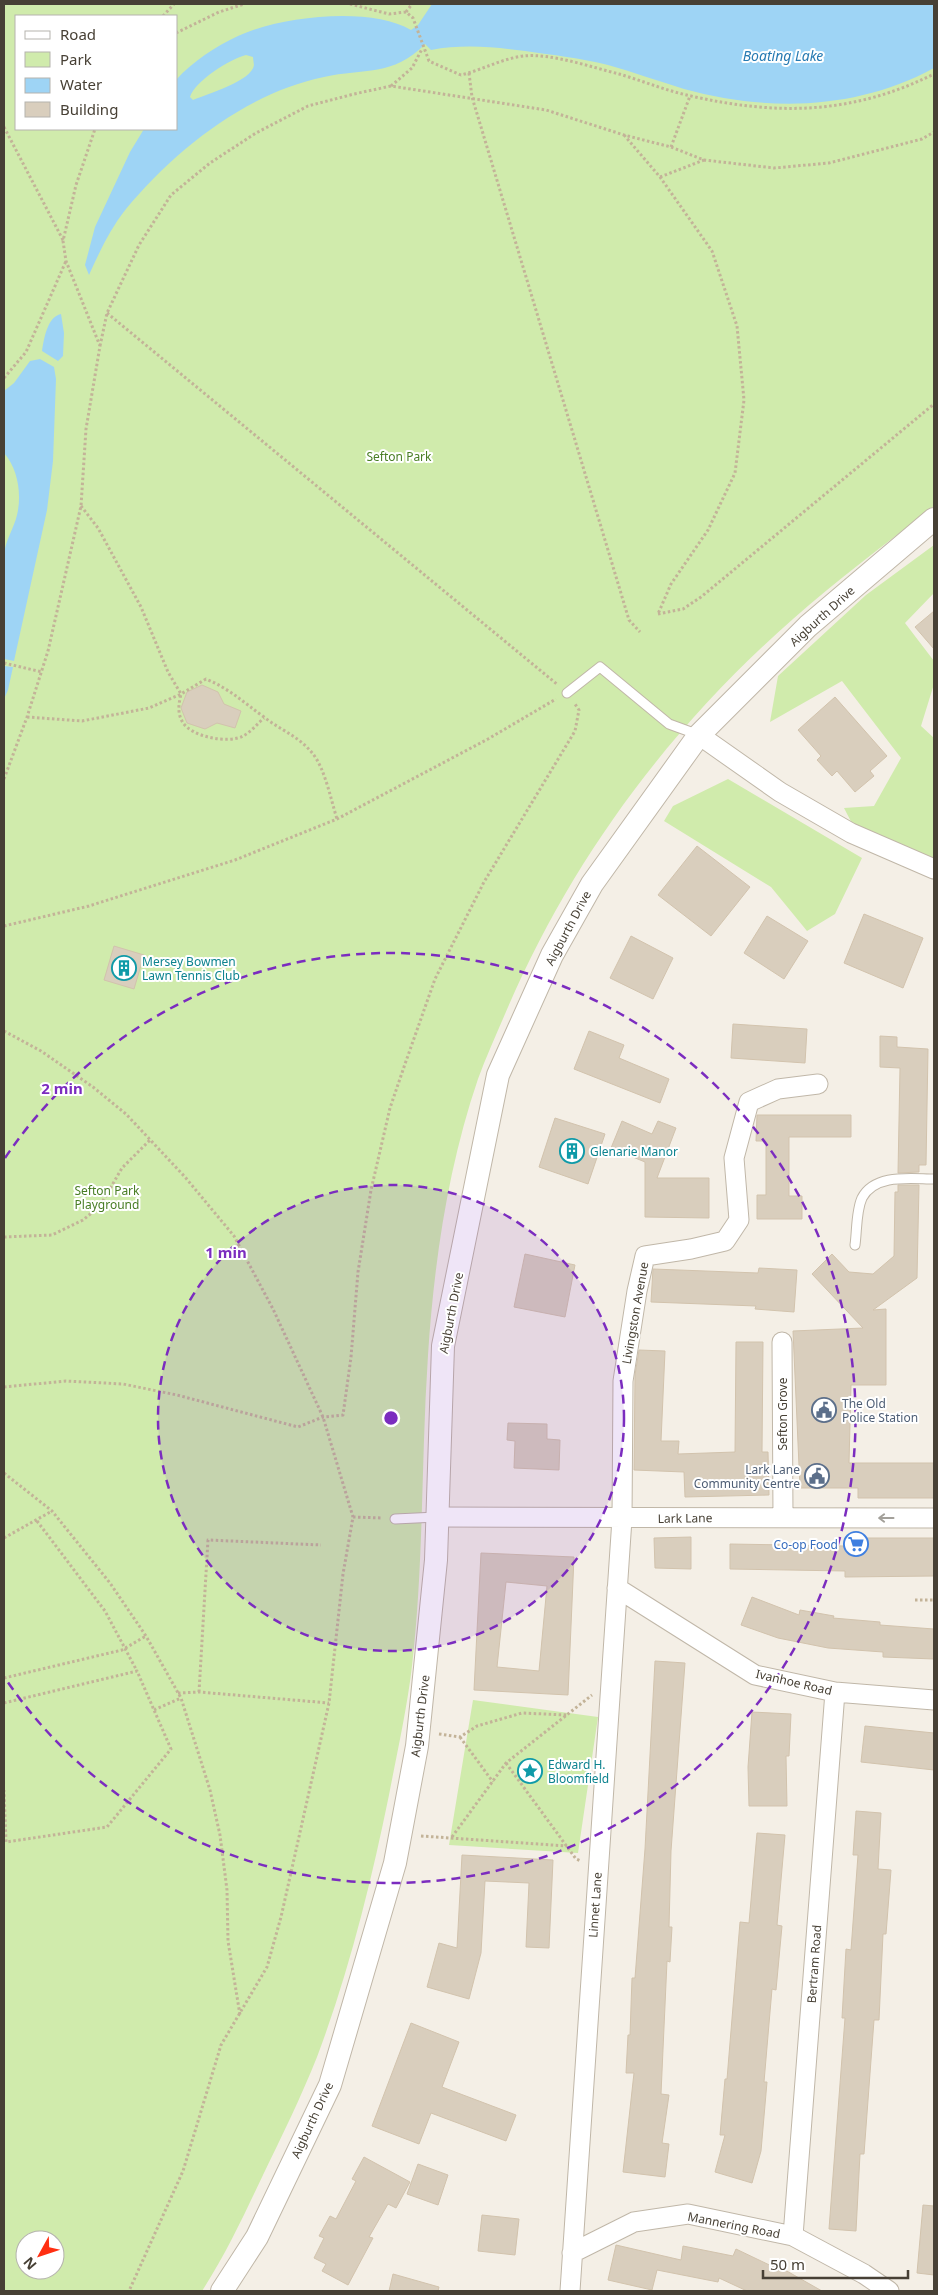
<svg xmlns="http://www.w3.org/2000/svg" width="938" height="2295" font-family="'Noto Sans',sans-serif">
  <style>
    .green { fill: #d0ebac; fill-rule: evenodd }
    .water { fill: #9ed4f5; fill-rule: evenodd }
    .building { fill: #d9cebd; stroke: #d2c3ad; fill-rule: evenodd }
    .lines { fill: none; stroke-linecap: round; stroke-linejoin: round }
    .service-casing { stroke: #c0b7a8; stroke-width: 11 }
    .minor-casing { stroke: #c0b7a8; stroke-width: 21 }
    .tertiary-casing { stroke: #c0b7a8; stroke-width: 24 }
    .path { stroke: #c3b398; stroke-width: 3; stroke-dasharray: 2.5 2.5; stroke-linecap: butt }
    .service { stroke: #fff; stroke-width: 9 }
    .minor { stroke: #fff; stroke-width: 19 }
    .tertiary { stroke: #fff; stroke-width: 22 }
    .oneway { stroke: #a3a09a }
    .ring { fill: none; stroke: #7b2cbf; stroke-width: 2.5; stroke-dasharray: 9 6 }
    .labels { text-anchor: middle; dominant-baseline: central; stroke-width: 4; stroke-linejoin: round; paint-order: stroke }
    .park-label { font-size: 12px; fill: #487d24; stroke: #fff }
    .street-label { font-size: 12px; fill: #474035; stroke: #fff }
    .culture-label { font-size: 12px; fill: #0d838f; stroke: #fff; text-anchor: start }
    .service-label { font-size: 12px; fill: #4e5e75; stroke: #fff; text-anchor: start }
    .shop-label { font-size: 12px; fill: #366cbe; stroke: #fff; text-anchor: end }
    .water-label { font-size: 14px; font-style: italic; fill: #267ab2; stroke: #fff }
    .centre { fill: #7b2cbf; stroke: #fff; stroke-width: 2.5 }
    .ring-label { font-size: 15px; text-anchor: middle; font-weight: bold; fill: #7b2cbf; stroke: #fff; stroke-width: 4; stroke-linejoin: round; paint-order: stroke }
  </style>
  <rect width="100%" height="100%" fill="#f4efe6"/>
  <!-- green -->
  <path class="green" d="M4 4H934V506C887 543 838 579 793 619 668 729 570 861 505 1014 496 1035 486 1057 478 1079 448 1167 434 1262 428 1355 421 1459 424 1563 412 1666 407 1709 397 1753 389 1795 371 1883 349 1972 317 2057 301 2097 282 2136 263 2175 244 2215 226 2254 202 2291H4ZM16 16H176V129H16ZM25 2240H55V2270H25Z
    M934 545V593L905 623 934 661V684L921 726 934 738V865L858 835 844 808 874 806 901 758 842 681 770 722 778 676 866 595Z
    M728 779 862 858 835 914 807 931 771 887 664 821 673 806Z
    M473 1700 598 1717 578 1853 449 1845Z"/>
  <!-- water -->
  <path class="water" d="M432 4H934V68C857 110 768 112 684 89 658 81 633 72 608 65 580 58 553 55 525 51 494 47 463 44 431 50L425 44C393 77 364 68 324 77 246 93 175 150 126 209 110 229 99 253 89 275L85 265 95 227 130 152 144 129H176V80C193 61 215 47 238 36 280 16 371 6 411 30L418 25ZM246 55 253 57C253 58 254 65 254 65 252 81 207 94 193 100L190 97C195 81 230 59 246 55Z
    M61 314 64 333 63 356 58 361 42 351C44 339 47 317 61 314Z
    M40 359 54 367 56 379 53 461 47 510 14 661 4 659C4 625 0 589 4 555 5 541 14 528 17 515 22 494 18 469 4 453V391L14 383 30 361Z
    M4 666 13 667 8 690 4 699Z"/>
  <!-- building -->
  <path class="building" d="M934 611V649L915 627Z
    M202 685 218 692 224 704 241 711 235 728 217 723 205 729 187 723 181 708 187 692Z
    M835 697 887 756 870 771 874 776 855 792 837 771 832 776 817 760 821 756 798 730Z
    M697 846 750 887 711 936 658 895Z
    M864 914 923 938 903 988 844 963Z
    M767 916 808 941 784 979 744 953Z
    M631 936 673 958 653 999 610 978Z
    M114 946 144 955 134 989 104 980Z
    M733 1024 807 1029 805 1063 731 1058Z
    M589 1031 624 1045 619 1058 669 1079 660 1103 574 1069Z
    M880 1036 897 1037V1047L928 1049 926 1165H919V1172L898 1173 900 1068 880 1067Z
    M757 1115H851V1137H789V1196H802V1219H757V1195H766V1141H756Z
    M555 1118 605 1134 588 1184 539 1167Z
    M622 1121 652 1134 658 1121 676 1128 657 1178H709V1218L645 1217V1162L611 1148Z
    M898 1185H919L917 1278 873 1310 886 1309V1385H851L849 1463H934V1498H858V1488H800L793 1331 863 1328 812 1274 832 1254 849 1272 873 1274 894 1256 895 1192H898Z
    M525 1254 575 1265 565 1317 514 1307Z
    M759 1268 797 1270 794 1312 755 1309 756 1306 651 1302 653 1269 758 1273Z
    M736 1342H763L762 1452H768L769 1495 685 1497 684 1472 634 1470 635 1375 639 1350 665 1351 661 1441H679L678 1454 735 1452Z
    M508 1423 547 1424V1439L560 1440 559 1470 514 1468 515 1441 507 1440Z
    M691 1537V1569L655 1568 654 1538Z
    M845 1538H934V1576L845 1577V1571L730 1569V1544L845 1546Z
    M481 1553 574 1557 568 1695 474 1690ZM506 1582 547 1586 539 1671 497 1667Z
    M752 1597 799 1615 800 1610 834 1616 833 1618 880 1622V1625L934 1629V1659L883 1657V1652L828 1648 778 1638 741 1625Z
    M655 1661 685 1663 671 1851 669 1927H672L670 1962 667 1961 661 2094 669 2095 662 2143 669 2144 665 2177 623 2172 634 2073H626L628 2035H630L632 1978H635L645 1849Z
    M752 1712 791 1714 789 1756H786L787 1806H749L748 1767Z
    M865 1726 934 1733V1770L861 1762Z
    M856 1811 881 1813 878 1869 891 1870 886 1934H883L879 2020H874L864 2154H860L856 2231 829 2229 845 2018H842L846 1949 851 1950 858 1855H853Z
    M757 1833 785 1835 777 1925 782 1926 776 1990 772 1989 764 2082H767L761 2151 752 2183 715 2172 725 2135H720L725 2079H727L740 1922 749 1923Z
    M462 1855 553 1860 549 1948 526 1947 529 1883 485 1881 481 1953 469 1999 427 1987 439 1943 457 1948Z
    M411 2023 459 2042 442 2087 516 2115 506 2141 431 2113 419 2144 372 2126Z
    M364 2157 410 2182 396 2208 388 2204 369 2237 373 2238 348 2285 322 2271 326 2264 314 2258 324 2238 319 2236 330 2216 336 2219 356 2181 352 2179Z
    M418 2164 448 2175 438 2205 407 2194Z
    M923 2205 934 2206V2275L917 2273Z
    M482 2215 519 2219 515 2255 478 2251Z
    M616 2245 681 2260 683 2246 733 2256 736 2249 784 2272 785 2270 822 2291H747L719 2278 718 2282 657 2270 652 2290 608 2280Z
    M393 2274 439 2287 438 2291H389Z"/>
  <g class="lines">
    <defs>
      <path id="service" d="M567 693 600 667 669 724 699 735
        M855 1245C857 1231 856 1211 862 1198 875 1173 912 1179 934 1179
        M395 1519 437 1517"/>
      <path id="minor" d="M699 735 780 792 851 833 934 869
        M782 1342 783 1517
        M437 1517 934 1518
        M617 1588 755 1675 835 1692 934 1700
        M793 2236 835 1692
        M572 2253 634 2222 688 2214 793 2236 864 2274 889 2291
        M570 2291 622 1519 623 1381 637 1291 645 1256 691 1249 725 1241 739 1220 734 1158 749 1102 778 1089 818 1084"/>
      <path id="tertiary" d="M222 2291 257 2237 330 2085 395 1863 417 1746 436 1560 443 1346 498 1075 552 955 592 884 699 735 808 626 934 519"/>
    </defs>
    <!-- service casing -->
    <use href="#service" class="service-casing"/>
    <!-- minor casing -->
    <use href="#minor" class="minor-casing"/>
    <!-- tertiary casing -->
    <use href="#tertiary" class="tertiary-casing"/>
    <!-- path -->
    <path class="path" d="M350 4 389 14 406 12 413 18 429 61 461 75C482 70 501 59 523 56 551 53 591 67 619 74 643 81 667 91 691 96 779 116 853 114 934 74
      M406 12 412 4
      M163 16 174 4
      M176 33 219 12 244 4
      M469 73 472 97 629 620 640 632
      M391 86 412 68 422 49
      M4 127 63 240
      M624 135 660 177 712 251 737 326 744 400 735 473 708 530 671 584 658 614
      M671 147 690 96
      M660 177 704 160
      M107 313 558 685
      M100 346 107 313 139 245 171 195 210 163 256 133 308 106 354 94 391 86 546 110 624 135 671 147 704 160 774 168 829 163 922 139 934 132
      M4 378 26 352 66 261
      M81 506 98 528 141 607 168 672 181 694C179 703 177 712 182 721 190 737 229 744 243 736 251 732 258 723 264 718
      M658 614 683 609 701 597 934 404
      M4 663 42 672
      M27 717 82 721 149 708 181 694 206 679C230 689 243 702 264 717 280 730 299 736 313 754 325 769 331 800 337 819
      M4 779 27 717 48 651 81 506 86 429 100 346 66 261 63 241 76 185 95 129
      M4 926 89 906 235 860 337 819 488 739 556 699
      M4 1031 41 1051 93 1087 126 1114 185 1177 234 1236 273 1309 323 1417 353 1517 343 1574 329 1703 281 1917 267 1967 221 2045 183 2171 129 2291
      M4 1237 52 1235 83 1220 100 1206 122 1168 150 1140
      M4 1387 66 1381 123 1384 177 1395 298 1427 323 1417 343 1415 351 1357 358 1272 371 1190 390 1108 405 1064 435 979 484 882 575 731 579 710 575 704
      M4 1473 52 1511 110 1583 146 1636 181 1698 210 1790 220 1835 227 1890 228 1941 240 2015
      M353 1517 382 1518
      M37 1521 105 1611 137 1671
      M4 1538 52 1511
      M915 1600H934
      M4 1678 122 1650 146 1636
      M199 1692 208 1540 321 1545
      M178 1693 199 1692 329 1703
      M4 1703 137 1671 171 1749 107 1827 6 1842 4 1790
      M154 1710 181 1698
      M439 1734 460 1737 477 1726 522 1713 567 1715
      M460 1737 493 1782
      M506 1763 576 1859 581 1861
      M421 1836 567 1846
      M452 1837 506 1763 592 1695"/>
    <!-- service -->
    <use href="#service" class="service"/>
    <!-- minor -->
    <use href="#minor" class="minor"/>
    <!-- tertiary -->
    <use href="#tertiary" class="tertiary"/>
  </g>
  <!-- one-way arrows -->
  <defs><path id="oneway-shaft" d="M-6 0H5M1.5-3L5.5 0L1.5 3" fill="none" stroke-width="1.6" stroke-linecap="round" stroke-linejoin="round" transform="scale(1.25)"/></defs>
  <use class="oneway" href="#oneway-shaft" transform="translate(886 1518) rotate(-180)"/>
  <!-- distance rings -->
  <circle cx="391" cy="1418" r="233" fill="#7b2cbf" fill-opacity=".12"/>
  <g class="ring">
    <circle cx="391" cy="1418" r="233"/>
    <path d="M5 1158A465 465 0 1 1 5 1678"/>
  </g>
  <!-- icons -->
  <defs>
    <symbol id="building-ring" viewBox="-11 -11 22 22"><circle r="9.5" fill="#fff" stroke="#0f9aa8" stroke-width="1.5"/><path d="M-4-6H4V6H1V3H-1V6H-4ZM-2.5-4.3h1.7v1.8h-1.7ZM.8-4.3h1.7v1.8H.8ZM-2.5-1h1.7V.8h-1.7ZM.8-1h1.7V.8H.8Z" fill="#0f9aa8"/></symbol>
    <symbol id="civic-ring" viewBox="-11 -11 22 22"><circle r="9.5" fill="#fff" stroke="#5c6f8a" stroke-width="1.5"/><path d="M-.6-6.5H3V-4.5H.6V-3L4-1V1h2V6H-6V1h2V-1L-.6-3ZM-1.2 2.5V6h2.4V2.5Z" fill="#5c6f8a"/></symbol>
    <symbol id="supermarket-ring" viewBox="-11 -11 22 22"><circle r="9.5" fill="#fff" stroke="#3f7fe0" stroke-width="1.5"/><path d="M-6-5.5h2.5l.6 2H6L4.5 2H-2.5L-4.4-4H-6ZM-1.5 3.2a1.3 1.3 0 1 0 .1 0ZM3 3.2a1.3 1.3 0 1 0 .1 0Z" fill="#3f7fe0"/></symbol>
    <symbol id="sight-ring" viewBox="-11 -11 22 22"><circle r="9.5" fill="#fff" stroke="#0f9aa8" stroke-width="1.5"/><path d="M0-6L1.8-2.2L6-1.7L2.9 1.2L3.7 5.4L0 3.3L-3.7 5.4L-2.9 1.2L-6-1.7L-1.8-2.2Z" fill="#0f9aa8"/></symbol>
  </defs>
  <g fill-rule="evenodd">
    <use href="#building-ring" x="110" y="954" width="28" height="28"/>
    <use href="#building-ring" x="558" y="1137" width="28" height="28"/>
    <use href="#civic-ring" x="810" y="1396" width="28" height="28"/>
    <use href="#civic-ring" x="803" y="1462" width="28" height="28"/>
    <use href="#supermarket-ring" x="842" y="1530" width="28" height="28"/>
    <use href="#sight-ring" x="516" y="1757" width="28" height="28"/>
  </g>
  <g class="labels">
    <!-- park labels -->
    <g class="park-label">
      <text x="399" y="456">Sefton Park</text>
      <text x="107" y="1190">Sefton Park<tspan x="107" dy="14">Playground</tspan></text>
    </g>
    <!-- street labels -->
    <g class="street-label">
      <text transform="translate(822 616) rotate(-42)">Aigburth Drive</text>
      <text transform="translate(568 928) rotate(-62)">Aigburth Drive</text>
      <text transform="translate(451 1313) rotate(-79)">Aigburth Drive</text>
      <text transform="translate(635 1313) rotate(-80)">Livingston Avenue</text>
      <text transform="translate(782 1414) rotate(-90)">Sefton Grove</text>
      <text transform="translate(685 1518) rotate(-1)">Lark Lane</text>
      <text transform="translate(794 1682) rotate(13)">Ivanhoe Road</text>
      <text transform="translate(420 1716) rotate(-83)">Aigburth Drive</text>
      <text transform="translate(595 1905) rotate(-86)">Linnet Lane</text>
      <text transform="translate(814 1964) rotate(-86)">Bertram Road</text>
      <text transform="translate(312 2120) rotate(-65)">Aigburth Drive</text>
      <text transform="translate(734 2225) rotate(11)">Mannering Road</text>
    </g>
    <!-- culture labels -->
    <g class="culture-label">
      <text x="142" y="961">Mersey Bowmen<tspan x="142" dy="14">Lawn Tennis Club</tspan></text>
      <text x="590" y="1151">Glenarie Manor</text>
      <text x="548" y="1764">Edward H.<tspan x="548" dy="14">Bloomfield</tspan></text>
    </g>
    <!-- service labels -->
    <g class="service-label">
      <text x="842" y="1403">The Old<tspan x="842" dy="14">Police Station</tspan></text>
      <text x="800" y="1469" text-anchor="end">Lark Lane<tspan x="800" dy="14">Community Centre</tspan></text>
    </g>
    <!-- shop labels -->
    <g class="shop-label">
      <text x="838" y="1544">Co-op Food</text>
    </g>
    <!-- water labels -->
    <g class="water-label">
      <text x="783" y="55">Boating Lake</text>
    </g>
  </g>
  <circle cx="391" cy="1418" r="8" class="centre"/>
  <g class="ring-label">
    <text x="62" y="1094">2 min</text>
    <text x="226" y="1258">1 min</text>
  </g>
  <!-- border -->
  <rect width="938" height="2295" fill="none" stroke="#474035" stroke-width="10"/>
  <!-- legend -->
  <rect x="15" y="15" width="162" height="115" fill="#ffffff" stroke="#b5b3ae"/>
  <rect x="25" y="31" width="25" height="8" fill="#ffffff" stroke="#b5b3ae"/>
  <text x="60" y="40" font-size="15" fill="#474035">Road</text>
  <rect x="25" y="52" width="25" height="15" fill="#d0ebac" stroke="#b5b3ae"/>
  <text x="60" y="65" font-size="15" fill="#474035">Park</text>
  <rect x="25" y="78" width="25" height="15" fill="#9ed4f5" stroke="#b5b3ae"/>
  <text x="60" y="90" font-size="15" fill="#474035">Water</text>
  <rect x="25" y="102" width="25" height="15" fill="#d9cebd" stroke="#b5b3ae"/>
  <text x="60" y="115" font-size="15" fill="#474035">Building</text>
  <!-- north arrow -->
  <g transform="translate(40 2255) rotate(230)"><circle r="24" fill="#ffffff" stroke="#b5b3ae"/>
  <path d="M0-4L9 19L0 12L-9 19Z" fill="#ff2f12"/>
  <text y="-8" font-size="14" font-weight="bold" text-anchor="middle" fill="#474035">N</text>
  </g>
  <!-- scale -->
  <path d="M763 2270v8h145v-8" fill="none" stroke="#474035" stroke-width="2.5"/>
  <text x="770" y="2270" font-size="15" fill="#474035" stroke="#ffffff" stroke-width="4" paint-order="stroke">50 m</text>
</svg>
